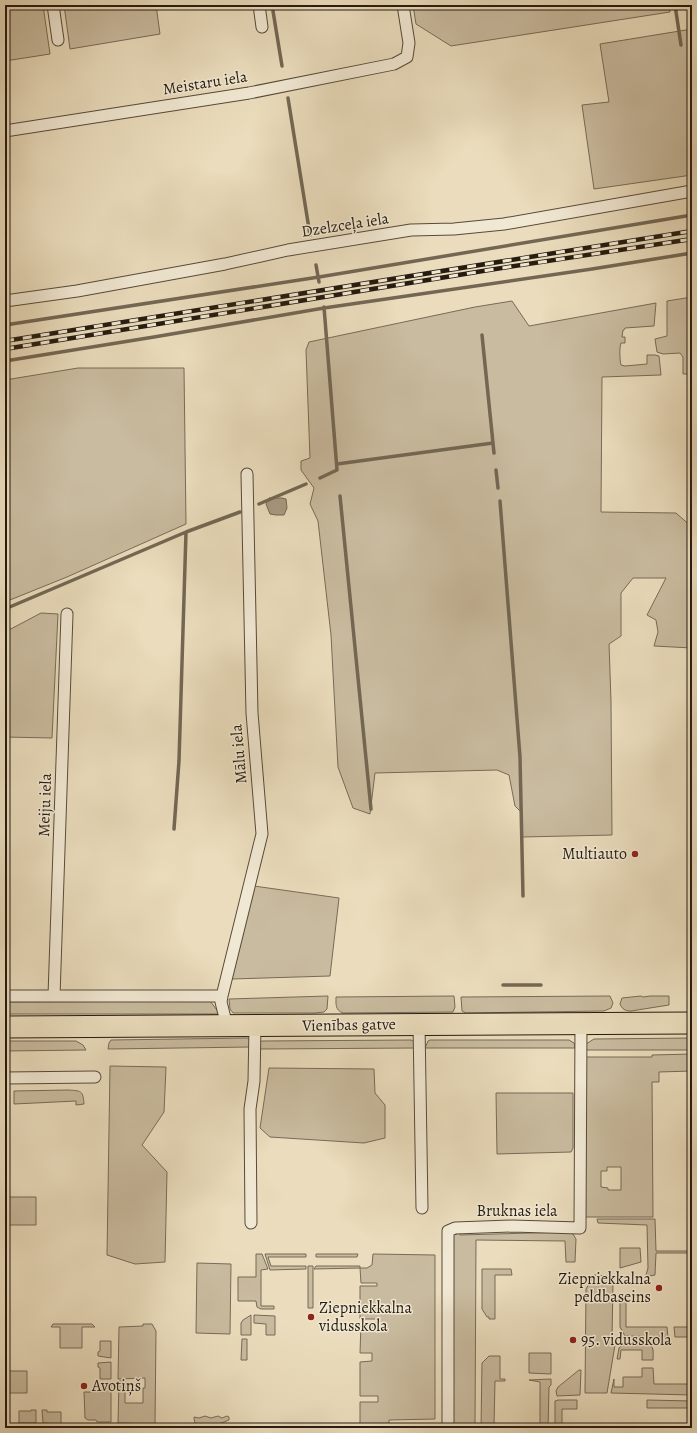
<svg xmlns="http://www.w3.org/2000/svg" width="697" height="1433" font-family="Alegreya,serif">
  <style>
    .green { fill: #c9bb9f; stroke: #776b58; fill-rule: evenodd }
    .water { fill: #a79a82; stroke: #736754 }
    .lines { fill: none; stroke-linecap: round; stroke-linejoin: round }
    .stream { stroke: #736754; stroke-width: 3.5 }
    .street-casing { stroke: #564b3b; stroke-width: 13 }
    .highway-casing { stroke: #251b10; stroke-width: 23 }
    .street { stroke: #f1e8d3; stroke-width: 11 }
    .highway { stroke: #eadcbc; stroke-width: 21 }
    .rail-casing { stroke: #251b10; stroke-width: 4.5 }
    .rail { stroke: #f1e8d3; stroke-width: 3; stroke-dasharray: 9; stroke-linecap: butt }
    .poi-dot { fill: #8f2418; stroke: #f1e8d3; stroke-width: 1.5 }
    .labels { text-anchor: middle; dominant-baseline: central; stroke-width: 3; stroke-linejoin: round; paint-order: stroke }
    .street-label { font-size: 16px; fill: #251b10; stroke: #f1e8d3 }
    .poi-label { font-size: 16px; fill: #251b10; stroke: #f1e8d3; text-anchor: start }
  </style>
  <rect width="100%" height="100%" fill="#eadcbc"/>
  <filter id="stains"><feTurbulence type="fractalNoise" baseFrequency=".005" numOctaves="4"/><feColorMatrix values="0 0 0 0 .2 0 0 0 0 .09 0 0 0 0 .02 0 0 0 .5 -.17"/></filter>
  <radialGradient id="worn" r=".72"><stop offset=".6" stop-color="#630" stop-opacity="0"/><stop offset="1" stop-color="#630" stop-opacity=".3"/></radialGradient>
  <!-- green -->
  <path class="green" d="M5 5H43L50 54 5 61Z
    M64 5H156L160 34 70 49Z
    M413 5H669L670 12 451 46 416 24Z
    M692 29V175L594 189 582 105 609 102 600 44Z
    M692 297V374H683V357L680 353 663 354 657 352 655 339 667 336V301Z
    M512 301 529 326 656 303 654 326 625 328 624 330H623L622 337H625V343H621C619 348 620 362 621 365L625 366 647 364V355H655L659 356 661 375 602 377 601 512 676 513 692 527V648L654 646 658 632 656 620 647 615 666 578H633L621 593V636L609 644 611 701 612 835 522 837V813L515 806 509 775 497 770 375 773 370 814 353 808 338 767 331 635 318 521 310 504 314 488 301 470V461L310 458 306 350 309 342 475 307Z
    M78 368H184L186 524 67 577 5 602V380Z
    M41 613 58 614 52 738 5 737V632Z
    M254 886 339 898 330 976 232 979Z
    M328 996 327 1009 324 1012 315 1013H233L230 1009 229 999Z
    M454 996 455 1007 453 1012 343 1013C335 1010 336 1004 336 997Z
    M610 996 613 1003 611 1008 604 1011 466 1013 462 1011 461 997Z
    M641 996 643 997 650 996H669V1005L631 1011C625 1011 622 1009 620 1004L622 998Z
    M210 1001 220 1014H5V1002Z
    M247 1038 251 1040V1047L108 1049 109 1043 111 1040Z
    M692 1038V1050H584L586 1044 594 1039Z
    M411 1040 415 1042 416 1048 259 1049V1042L262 1041Z
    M430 1040H569L574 1043 575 1048H425L428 1041Z
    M5 1041H76L83 1045 86 1050 5 1051Z
    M692 1054V1071L659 1072V1082H652L653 1217H585V1057H652V1055ZM607 1167H621V1190H608V1188L601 1187V1171H607Z
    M110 1066 166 1067 164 1112 142 1145 167 1172 165 1262 135 1264 107 1255Z
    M269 1068 374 1069 375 1093 385 1105V1138L364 1143 270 1137 260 1128Z
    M68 1090C81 1091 83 1090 84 1104L76 1105V1101L14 1104V1091Z
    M496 1093H573V1148L571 1152 497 1154Z
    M5 1197H36V1225H5Z
    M597 1219H655L656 1251H692V1253H656L655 1275 644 1277 646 1275 648 1268 647 1225 598 1223Z
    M567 1232 573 1234 576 1239 575 1262H566L565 1241 476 1240 475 1428H452L453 1235 460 1233V1235Z
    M620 1248H640L641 1262 620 1268Z
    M256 1254H262L268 1269 261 1270V1306H274V1309H261L257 1307 256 1301H238V1277H256Z
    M265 1254H306V1257H268L271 1266H306V1269L270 1270Z
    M316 1254H358L357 1257H316Z
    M373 1254 435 1255V1419L389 1420V1428H360V1402H378V1396H360V1362L372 1361V1353H360L361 1323H377V1319H360V1286H377V1283H361L360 1268 314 1269 316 1266H360V1268H367L372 1265Z
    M197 1263 231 1264 230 1334 196 1333Z
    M308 1266H313V1308H308Z
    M482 1269H511L512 1275H495V1319H489V1317H487L482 1309Z
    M594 1275 608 1276 612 1278 613 1281 612 1338 615 1345 607 1393H585L586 1289Z
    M626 1297V1327H667L668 1337 625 1336 620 1327V1302Z
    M251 1315V1335H241V1323L243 1320Z
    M254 1315 275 1316V1335H266V1324L254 1323Z
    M53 1324H92L95 1327H82V1348H60V1327H51Z
    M143 1324H152L156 1331 155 1424 118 1423 119 1381H125V1403H143V1388H145V1378L118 1379 119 1327 143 1326Z
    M674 1327H689V1337H675Z
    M242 1339H247V1360H241Z
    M100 1341H111V1358L98 1356V1352L100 1351Z
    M647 1343C655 1347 653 1352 653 1360H642V1350H621L620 1359H617L619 1348 622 1345Z
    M529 1353H551V1374L529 1373Z
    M489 1356H500V1379H505V1381H495L494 1426 511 1427V1428H481L482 1363Z
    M111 1362V1379H100V1368L98 1367V1363Z
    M642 1368H653L654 1384H692V1395L611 1393 614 1379V1387H623V1377H642Z
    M579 1370H581L580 1395 557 1396 556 1391 558 1387Z
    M8 1371H27V1393H8Z
    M551 1379V1385L549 1387 548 1428H518V1427H540V1382L529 1380Z
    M106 1385H111V1422H97L96 1420H88L85 1418 84 1392H105Z
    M558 1400H577V1409H562V1428H555V1401Z
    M647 1400 692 1401V1408H647Z
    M31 1410H36V1423H19V1411H31Z
    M42 1410H47V1412H61V1424L43 1423Z
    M205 1416 211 1418 218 1416 222 1418 227 1416 229 1417V1420L219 1424V1425C210 1426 194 1433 194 1417L199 1418Z"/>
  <!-- water -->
  <path class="water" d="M269 498H282L286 499 287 508 284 515H276L270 514 266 504Z"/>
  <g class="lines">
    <!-- stream -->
    <path class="stream" d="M272 5 282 66
      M675 5 681 45
      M288 98 310 235
      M316 265 319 282
      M5 325 319 277 692 215
      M482 335 494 453
      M5 361 154 337 324 308 592 269 692 253
      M337 464 493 443
      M496 470 498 488
      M320 478 337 470 324 307
      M340 496 371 809
      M500 501 520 757 523 896
      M259 504 306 484
      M5 609 186 532 240 512
      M174 829 179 761 186 532
      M503 985H541"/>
    <defs>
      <path id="street" d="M53 5 58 40
        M259 5 262 27
        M5 131 249 93 394 64 407 57 409 43 403 5
        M5 301 77 291 225 264 288 250 411 230 454 229 504 224 692 191
        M5 996H222
        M54 996 67 614
        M419 1024 422 1208
        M227 1026 221 1002 222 996 262 834 252 713 247 474
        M5 1078 95 1077
        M251 1223 250 1109 254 1081 255 1026
        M448 1428V1231L455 1228 512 1226 580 1228 581 1024"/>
      <path id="highway" d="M5 1027 692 1023"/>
    </defs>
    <!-- street casing -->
    <use href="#street" class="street-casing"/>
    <!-- highway casing -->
    <use href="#highway" class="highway-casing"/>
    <!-- street -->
    <use href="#street" class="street"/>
    <!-- highway -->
    <use href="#highway" class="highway"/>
    <defs>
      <path id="rail" d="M5 341 692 231
        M5 349 489 270 692 239"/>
    </defs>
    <!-- rail casing -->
    <use href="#rail" class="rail-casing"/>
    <!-- rail -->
    <use href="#rail" class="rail"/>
  </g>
  <!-- markers -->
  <g class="poi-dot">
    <circle cx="635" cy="854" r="4"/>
    <circle cx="659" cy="1288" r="4"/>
    <circle cx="311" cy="1317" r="4"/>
    <circle cx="573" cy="1340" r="4"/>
    <circle cx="84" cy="1386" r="4"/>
  </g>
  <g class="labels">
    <!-- street labels -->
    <g class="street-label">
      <text transform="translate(205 83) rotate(-9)">Meistaru iela</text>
      <text transform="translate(345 225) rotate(-9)">Dzelzceļa iela</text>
      <text transform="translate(239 754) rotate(-95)">Mālu iela</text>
      <text transform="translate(45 805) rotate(-88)">Meiju iela</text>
      <text transform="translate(349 1025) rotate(-1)">Vienības gatve</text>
      <text x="517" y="1211">Bruknas iela</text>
    </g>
    <!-- poi labels -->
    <g class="poi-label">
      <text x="627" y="854" text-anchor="end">Multiauto</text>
      <text x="651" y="1279" text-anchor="end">Ziepniekkalna<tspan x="651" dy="18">peldbaseins</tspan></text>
      <text x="319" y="1308">Ziepniekkalna<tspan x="319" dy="18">vidusskola</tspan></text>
      <text x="581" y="1340">95. vidusskola</text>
      <text x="92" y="1386">Avotiņš</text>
    </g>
  </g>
  <!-- margin -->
  <rect width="697" height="1433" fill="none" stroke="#eadcbc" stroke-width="20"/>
  <rect x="6" y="6" width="685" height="1421" fill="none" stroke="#251b10" stroke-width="2"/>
  <rect x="10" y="10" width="677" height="1413" fill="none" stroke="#251b10"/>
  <rect width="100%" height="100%" filter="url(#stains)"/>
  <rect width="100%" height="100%" fill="url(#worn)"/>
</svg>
